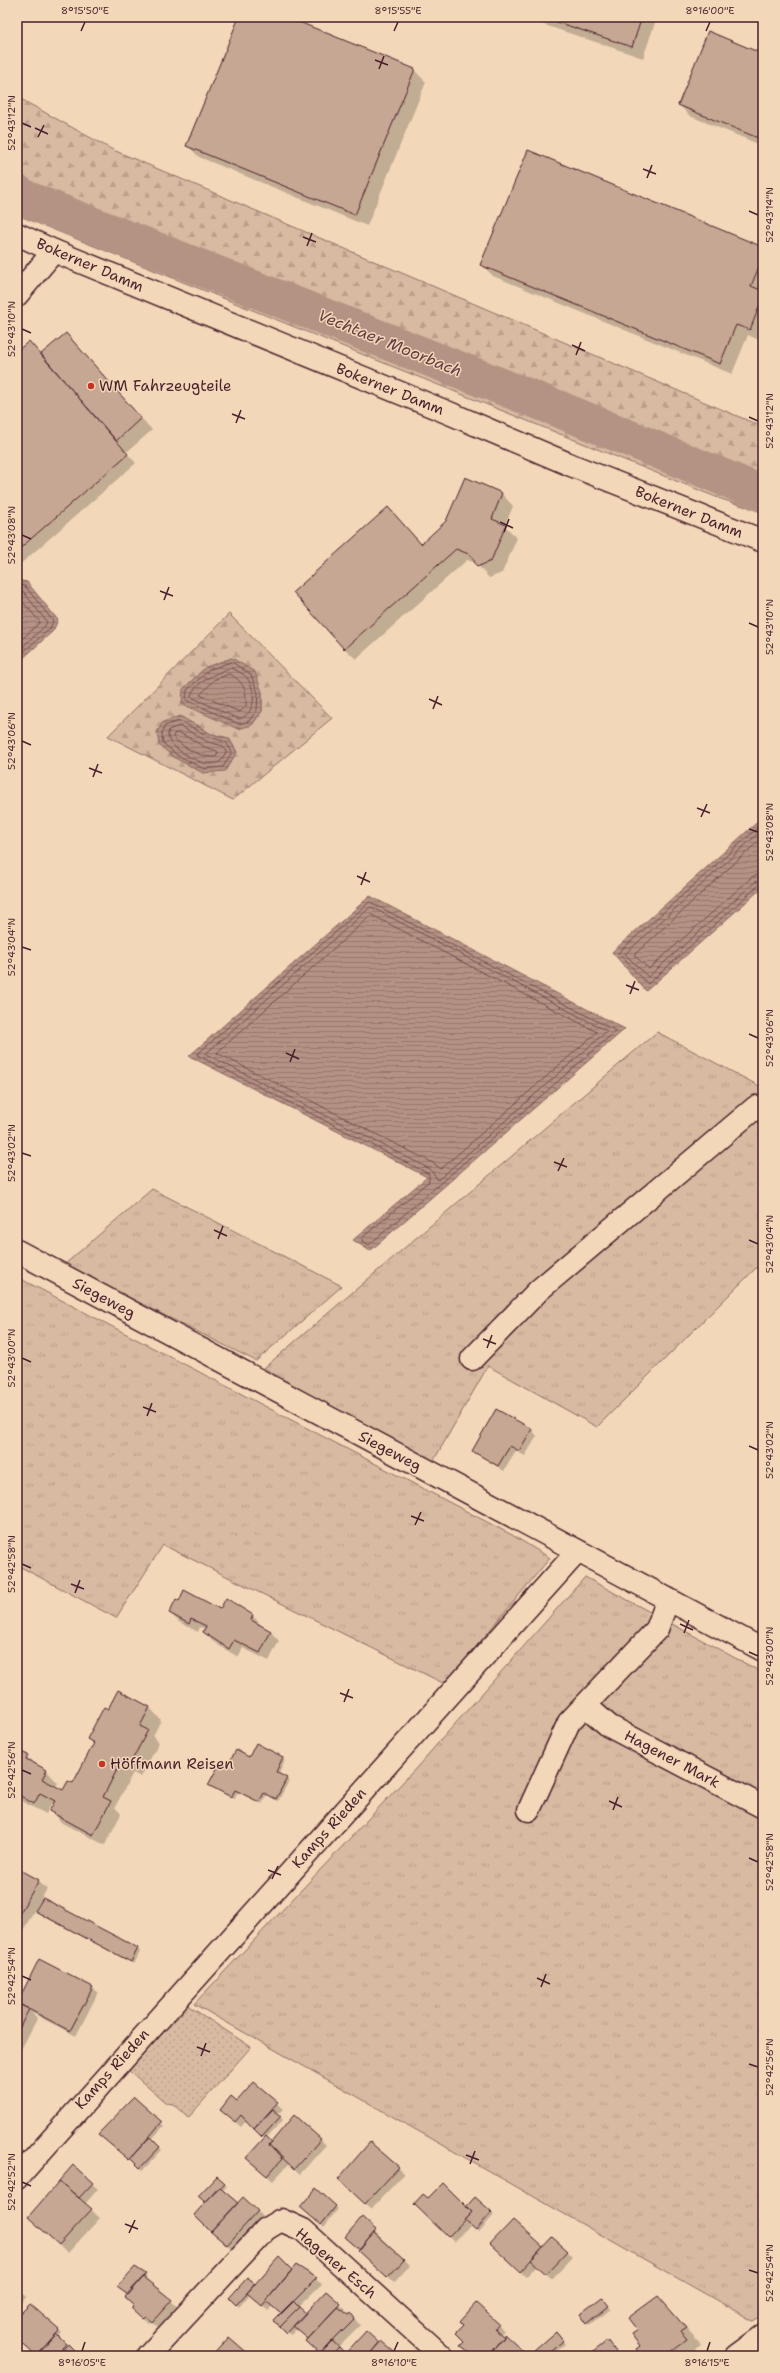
<svg xmlns="http://www.w3.org/2000/svg" width="780" height="2373" font-family="'Shantell Sans',sans-serif">
  <style>
    .grass { fill: url(#grass-tufts); stroke: #906c66 }
    .forest { fill: url(#forest-firs); stroke: #906c66; fill-rule: evenodd }
    .park { fill: url(#park-dots); stroke: #906c66 }
    .water { fill: url(#water-rules); stroke: #8a6560 }
    .shadow { fill: #0003 }
    .lines { fill: none; stroke-linecap: round; stroke-linejoin: round }
    .shore { stroke: #754d4f; stroke-width: 1 }
    .river { stroke: #b59384; stroke-width: 37 }
    .building { fill: #c5a794; stroke: #4a1f2b }
    .minor-casing { stroke: #4a1f2b; stroke-width: 25 }
    .major-casing { stroke: #4a1f2b; stroke-width: 25 }
    .minor { stroke: #f2d8b9; stroke-width: 22 }
    .major { stroke: #f2d8b9; stroke-width: 22 }
    .ticks { fill: none; stroke: #4a1f2b; stroke-width: 1.5 }
    .poi-dot { fill: #c8321e; stroke: #f2d8b9; stroke-width: 1.5 }
    .labels { text-anchor: middle; dominant-baseline: central; stroke-width: 3; stroke-linejoin: round; paint-order: stroke }
    .street-label { font-size: 15px; fill: #4a1f2b; stroke: #f2d8b9 }
    .poi-label { font-size: 15px; fill: #4a1f2b; stroke: #f2d8b9; text-anchor: start }
    .water-label { font-size: 16px; font-style: italic; fill: #653c41; stroke: #f2d8b9 }
    .neatline { fill: none; stroke: #4a1f2b; stroke-width: 1.5 }
    .ticks-label { font-size: 10px; text-anchor: middle; fill: #4a1f2b }
  </style>
  <defs>
    <pattern id="grass-tufts" width="24" height="20" patternUnits="userSpaceOnUse"><rect width="24" height="20" fill="#d7baa1"/><path d="M3 7l-1-3M5 7V3M7 7l1-3M15 17l-1-3M17 17v-4M19 17l1-3" fill="none" stroke="#ba9f8b"/></pattern>
    <pattern id="forest-firs" width="22" height="20" patternUnits="userSpaceOnUse"><rect width="22" height="20" fill="#d7baa1"/><path d="M5 1l3.5 6h-7zM16 11l3.5 6h-7z" fill="#ba9f8b"/></pattern>
    <pattern id="park-dots" width="8" height="8" patternUnits="userSpaceOnUse"><rect width="8" height="8" fill="#d7baa1"/><path d="M2 2h.1M6 6h.1" fill="none" stroke="#ba9f8b" stroke-width="1.8" stroke-linecap="round"/></pattern>
    <pattern id="water-rules" width="6" height="5" patternUnits="userSpaceOnUse"><rect width="6" height="5" fill="#b59384"/><path d="M0 2.5h6" fill="none" stroke="#95776c"/></pattern>
  </defs>
  <rect width="100%" height="100%" fill="#f2d8b9"/>
  <filter id="ink" filterUnits="userSpaceOnUse"><feTurbulence type="fractalNoise" baseFrequency=".025" numOctaves="2"/><feDisplacementMap in="SourceGraphic" scale="8" xChannelSelector="R" yChannelSelector="G"/><feConvolveMatrix kernelMatrix="1 2 1 2 8 2 1 2 1" color-interpolation-filters="sRGB"/></filter>
  <g filter="url(#ink)">
    <!-- grass -->
    <path class="grass" d="M657 1032 763 1088V1261L597 1427 488 1366 431 1465 264 1368Z
      M152 1189 342 1286 256 1361 64 1265Z
      M17 1277 512 1535 550 1558 445 1684 163 1545 116 1618 17 1565Z
      M585 1577 763 1673V2315L753 2321 194 2004 417 1767Z"/>
    <!-- forest -->
    <path class="forest" d="M17 97 111 149 763 427V468L746 507 721 499 17 215Z
      M229 614 332 718 233 800 108 736ZM232 658 262 692V711L252 725 183 689 206 667ZM196 724 211 734 229 738 237 752Z"/>
    <!-- park -->
    <path class="park" d="M184 2003 251 2047 188 2118 173 2104 166 2103 126 2068Z"/>
    <!-- water -->
    <path class="water" d="M17 580 27 582 58 620 53 631 20 661H17Z
      M232 658 255 672 262 692V711L252 725 238 729 182 704 183 689 206 667Z
      M180 716 211 734 228 738 237 752 225 771 203 773 175 758 159 745 157 732 163 722Z
      M763 817V887L646 991 612 952Z
      M370 896 625 1029 370 1251 353 1240 427 1177 189 1056Z"/>
    <!-- shadow -->
    <path class="shadow" d="M240 17H284L414 70 426 82 367 226 199 157 188 146Z
      M521 17H657L643 58Z
      M763 55V146L690 116 679 105Z
      M763 248V336L761 341 748 335 732 374 493 276 482 265Z
      M66 334 152 430 128 451 123 449 136 463 17 567V353L41 355Z
      M465 479 502 494 513 506 505 526 517 538 502 573 489 578 476 563 467 560 356 659 344 648 388 508 421 545 447 522Z
      M497 1410 532 1430 537 1436 525 1456 516 1451 504 1471 473 1451Z
      M226 1599 253 1616 261 1625 260 1627 271 1632 279 1641 269 1661 243 1648 238 1657 212 1641 204 1632 205 1629 200 1627 198 1632 179 1622 170 1613 220 1610Z
      M119 1692 150 1708 161 1720 153 1736 159 1742 141 1777 133 1773 115 1807 121 1814 105 1845 62 1823 51 1811 54 1805 51 1804 46 1814 17 1799V1751L47 1771 58 1783 55 1787 63 1791 73 1785 94 1745 88 1738 109 1711Z
      M282 1758 285 1760 278 1774 289 1781 278 1801 267 1795 262 1804 238 1792 234 1799 209 1785 229 1766 249 1759Z
      M17 1869 38 1881 47 1889 41 1899 138 1949 140 1952 134 1964 39 1914 37 1911 41 1904 39 1903 22 1932 17 1929Z
      M39 1960 92 1988 98 1993 76 2036 32 2013 37 2019 17 2057V2003Z
      M254 2083 283 2109 278 2114 283 2120 266 2138 272 2143 320 2139 326 2145 300 2174 289 2164 273 2181 253 2164 265 2139 247 2120 241 2127 227 2115Z
      M134 2098 164 2126 151 2140 162 2150 143 2170 102 2136Z
      M370 2144 404 2174 371 2209 345 2185Z
      M217 2177 227 2186 222 2191 238 2205 257 2211 263 2217 233 2250 201 2221 207 2202 202 2198Z
      M92 2184 98 2189 85 2204 100 2218 68 2253 38 2226Z
      M316 2190 338 2209 324 2227 301 2206Z
      M475 2198 494 2215 479 2232 471 2225 454 2242 415 2204 428 2200 466 2208Z
      M362 2219 409 2266 394 2283 346 2237Z
      M544 2249 567 2251 573 2257 552 2279 537 2265 526 2277 497 2250Z
      M297 2266 322 2284 298 2307 306 2315 340 2305 346 2310 344 2313 349 2317 351 2315 360 2325 338 2347 345 2355 366 2333 379 2345 399 2356H319L321 2353 297 2328 291 2335 277 2323 281 2314 272 2306 268 2311 250 2294 239 2307 230 2298 248 2280 255 2286 292 2271Z
      M145 2275 147 2277 145 2280 177 2306 158 2327 151 2321 148 2323 138 2314 128 2295Z
      M17 2288 26 2297 17 2308Z
      M658 2297 701 2344 695 2348 701 2356H643L639 2330Z
      M604 2301 611 2309 590 2325 588 2323Z
      M30 2305 62 2333 58 2338 79 2356H31L34 2353 17 2338V2318Z
      M498 2325 504 2331 500 2334 526 2356H474L467 2350 466 2341Z
      M559 2335 566 2344 551 2356H541Z"/>
    <g class="lines">
      <!-- shore -->
      <path class="shore" d="M17 584 25 586 53 621 50 629 17 657
        M17 589 22 590 47 622 45 626 17 652
        M17 595 40 622 17 644
        M232 662 251 675 258 693 257 710 249 721 239 724 186 700 187 690 209 670Z
        M231 668C236 670 244 674 247 678 257 691 256 714 239 719L191 697C192 684 219 671 231 668Z
        M230 674C244 682 247 691 246 706L240 712 200 695 214 680Z
        M180 721 210 737 226 742 232 752 223 767 204 769 177 755 163 743 162 733 165 726Z
        M180 726 208 742 223 746 226 752 220 762C216 763 209 765 204 763 193 760 161 744 169 730Z
        M180 733 205 747 217 751 218 753 216 757C201 758 183 748 173 737L174 734Z
        M763 823 618 953 648 984 759 885 763 884
        M763 829 625 954 648 977 755 882 763 879
        M763 837 634 955 649 969 752 877 763 873
        M370 902 616 1031 369 1245 362 1241V1238L429 1181V1174L197 1055Z
        M371 907 607 1031 438 1180 430 1169 206 1054Z
        M372 915 597 1032 441 1169 433 1163 217 1053Z"/>
      <!-- river -->
      <path class="river" d="M17 193 26 199 561 410 763 494"/>
    </g>
    <!-- building -->
    <path class="building" d="M239 17H287L415 69 355 215 186 146Z
      M542 17H642L632 47Z
      M708 31 763 54V140L678 105Z
      M528 150 763 247V257L751 286 763 291V297L750 330 736 325 720 364 480 265Z
      M66 333 141 418 116 441 41 354Z
      M29 341 128 454 17 551V351Z
      M465 477 502 493 492 519 506 525 491 561 477 567 471 555 456 549 344 649 293 592 388 507 421 544 446 521Z
      M496 1409 532 1429 519 1451 510 1446 498 1466 472 1451Z
      M184 1590 220 1609 226 1598 253 1615 251 1620 271 1631 260 1653 234 1640 229 1649 203 1632 206 1626 191 1619 189 1624 169 1613 176 1599 179 1601Z
      M118 1690 150 1707 140 1726 148 1730 129 1766 121 1762 103 1797 111 1801 93 1835 49 1811 55 1801 40 1793 34 1804 17 1794V1750L28 1755 26 1759 47 1770 42 1779 63 1790 68 1781 73 1783 94 1743 87 1739 104 1707 108 1709Z
      M256 1743 283 1757 276 1772 287 1778 276 1799 264 1793 259 1802 235 1790 231 1797 208 1785 221 1761 228 1765 236 1750 249 1757Z
      M17 1868 39 1880 17 1918Z
      M43 1898 138 1948 131 1962 35 1911Z
      M39 1959 93 1987 70 2031 17 2003Z
      M17 2003 29 2009 17 2033Z
      M254 2082 278 2102 254 2129 241 2115 235 2122 220 2110 231 2096 237 2101Z
      M134 2097 162 2122 129 2160 98 2134Z
      M273 2109 281 2116 262 2137 254 2129Z
      M294 2115 321 2139 294 2169 269 2145Z
      M266 2136 272 2142 269 2145 282 2159 267 2176 246 2158Z
      M150 2137 160 2147 140 2168 130 2158Z
      M370 2142 399 2167 365 2204 338 2179Z
      M73 2165 93 2183 79 2198 59 2181Z
      M217 2176 225 2183 205 2202 198 2196Z
      M59 2181 92 2209 59 2245 28 2217Z
      M443 2183 472 2212 448 2237 414 2204 423 2194 428 2198Z
      M219 2187 238 2203 211 2232 194 2215Z
      M316 2188 336 2206 321 2225 300 2207Z
      M243 2197 258 2211 227 2245 211 2232Z
      M475 2197 492 2212 476 2230 464 2220 472 2212 466 2207Z
      M362 2217 376 2230 360 2250 345 2237Z
      M513 2220 543 2247 520 2272 490 2244Z
      M374 2233 404 2260 387 2278 358 2251Z
      M552 2237 568 2251 546 2274 531 2260Z
      M279 2257 292 2270 262 2306 247 2293Z
      M296 2265 317 2278 281 2314 266 2301Z
      M135 2267 146 2274 128 2295 117 2287Z
      M143 2277 172 2300 152 2322 145 2316 142 2318 131 2308 134 2305 125 2297Z
      M247 2278 255 2284 236 2305 229 2298Z
      M17 2287 22 2291 17 2296Z
      M326 2291 341 2304 308 2339 293 2326Z
      M658 2296 686 2328 680 2332 687 2340 666 2356H641L636 2349 640 2346 631 2334 637 2330 628 2318Z
      M602 2297 609 2306 587 2324 580 2314Z
      M293 2301 299 2307 280 2326 273 2321Z
      M476 2303 499 2324 495 2329 504 2337 489 2356H480L476 2352 473 2355 460 2345 464 2341 456 2333 464 2325 460 2321Z
      M30 2304 60 2330 36 2356 17 2339V2317Z
      M299 2307 306 2313 287 2333 280 2326Z
      M338 2307 349 2315 351 2313 355 2319 320 2354 306 2341Z
      M366 2331 379 2343 368 2356H343Z
      M556 2331 564 2341 546 2356H539L534 2350Z
      M56 2334 66 2344 54 2356H29L32 2353 36 2356Z
      M504 2334 526 2354 489 2356 504 2337Z
      M229 2337 251 2356H212Z
      M332 2341 339 2347 330 2356H318Z
      M381 2341 394 2352 401 2356H368Z
      M607 2341 618 2356H588Z
      M68 2344 80 2356H57Z
      M339 2347 345 2353 343 2356H330Z"/>
    <g class="lines">
      <defs>
        <path id="minor" d="M17 295 54 251
          M17 1251 763 1650
          M472 1359 539 1290 756 1107 763 1111
          M585 1705 609 1726 763 1807
          M529 1810 569 1722 657 1629 668 1599
          M17 2178 578 1551
          M148 2356 266 2229 281 2220 303 2230 442 2356
          M736 2356 763 2336"/>
        <path id="major" d="M17 234 54 251 449 413 571 465 763 541"/>
      </defs>
      <!-- minor casing -->
      <use href="#minor" class="minor-casing"/>
      <!-- major casing -->
      <use href="#major" class="major-casing"/>
      <!-- minor -->
      <use href="#minor" class="minor"/>
      <!-- major -->
      <use href="#major" class="major"/>
    </g>
  </g>
  <!-- ticks -->
  <path class="ticks" d="M81 31 85 22M394 31 398 22M706 31 710 22M375 60 388 65M379 69 384 56M22 123 31 127M35 128 48 134M38 137 44 125M643 169 656 174M647 178 652 165M749 211 758 215M303 237 316 242M307 246 312 233M22 329 31 333M572 345 585 351M576 355 581 342M232 414 245 419M749 417 758 421M236 423 241 410M500 522 513 528M504 532 509 519M22 535 31 539M160 591 173 596M164 600 169 587M749 623 758 627M429 699 442 705M433 709 438 696M22 741 31 745M89 768 102 773M93 777 98 764M697 808 710 813M701 817 707 804M749 829 758 832M357 876 370 882M361 885 366 872M22 947 31 950M626 985 639 990M630 994 635 981M749 1034 758 1038M286 1053 299 1059M290 1062 295 1049M22 1153 31 1156M554 1162 567 1167M558 1171 564 1158M214 1230 227 1236M218 1239 223 1226M749 1240 758 1244M483 1339 496 1344M487 1348 492 1335M22 1358 31 1362M143 1407 156 1412M147 1416 152 1403M749 1446 758 1450M411 1516 424 1521M415 1525 421 1512M22 1564 31 1568M71 1584 84 1589M75 1593 80 1580M680 1624 693 1630M684 1633 689 1620M749 1652 758 1656M340 1693 353 1698M344 1702 349 1689M22 1770 31 1774M609 1801 622 1807M613 1810 618 1797M749 1858 758 1862M268 1870 281 1875M272 1879 278 1866M22 1976 31 1980M537 1978 550 1984M541 1987 546 1974M197 2047 210 2052M201 2056 206 2043M749 2064 758 2067M466 2155 479 2160M470 2164 475 2151M22 2182 31 2186M125 2224 138 2229M129 2233 135 2220M749 2270 758 2273M82 2351 85 2342M394 2351 398 2342M707 2351 710 2342"/>
  <!-- markers -->
  <g class="poi-dot">
    <circle cx="91" cy="386" r="4"/>
    <circle cx="102" cy="1764" r="4"/>
  </g>
  <g class="labels">
    <!-- street labels -->
    <g class="street-label">
      <text transform="translate(90 265) rotate(23)">Bokerner Damm</text>
      <text transform="translate(390 389) rotate(22)">Bokerner Damm</text>
      <text transform="translate(689 512) rotate(22)">Bokerner Damm</text>
      <text transform="translate(104 1298) rotate(28)">Siegeweg</text>
      <text transform="translate(390 1451) rotate(28)">Siegeweg</text>
      <text transform="translate(672 1759) rotate(28)">Hagener Mark</text>
      <text transform="translate(329 1828) rotate(-48)">Kamps Rieden</text>
      <text transform="translate(112 2069) rotate(-48)">Kamps Rieden</text>
      <text transform="translate(336 2263) rotate(40)">Hagener Esch</text>
    </g>
    <!-- poi labels -->
    <g class="poi-label">
      <text x="99" y="386">WM Fahrzeugteile</text>
      <text x="110" y="1764">Höffmann Reisen</text>
    </g>
    <!-- water labels -->
    <g class="water-label">
      <text transform="translate(390 343) rotate(22)">Vechtaer Moorbach</text>
    </g>
  </g>
  <!-- margin -->
  <rect width="780" height="2373" fill="none" stroke="#f2d8b9" stroke-width="44"/>
  <rect x="22" y="22" width="736" height="2329" class="neatline"/>
  <g class="ticks-label">
    <text x="85" y="14">8°15'50"E</text>
    <text x="398" y="14">8°15'55"E</text>
    <text x="710" y="14">8°16'00"E</text>
    <text transform="translate(11 123) rotate(-90)" y="4">52°43'12"N</text>
    <text transform="translate(769 215) rotate(-90)" y="4">52°43'14"N</text>
    <text transform="translate(11 329) rotate(-90)" y="4">52°43'10"N</text>
    <text transform="translate(769 421) rotate(-90)" y="4">52°43'12"N</text>
    <text transform="translate(11 535) rotate(-90)" y="4">52°43'08"N</text>
    <text transform="translate(769 627) rotate(-90)" y="4">52°43'10"N</text>
    <text transform="translate(11 741) rotate(-90)" y="4">52°43'06"N</text>
    <text transform="translate(769 832) rotate(-90)" y="4">52°43'08"N</text>
    <text transform="translate(11 947) rotate(-90)" y="4">52°43'04"N</text>
    <text transform="translate(769 1038) rotate(-90)" y="4">52°43'06"N</text>
    <text transform="translate(11 1153) rotate(-90)" y="4">52°43'02"N</text>
    <text transform="translate(769 1244) rotate(-90)" y="4">52°43'04"N</text>
    <text transform="translate(11 1358) rotate(-90)" y="4">52°43'00"N</text>
    <text transform="translate(769 1450) rotate(-90)" y="4">52°43'02"N</text>
    <text transform="translate(11 1564) rotate(-90)" y="4">52°42'58"N</text>
    <text transform="translate(769 1656) rotate(-90)" y="4">52°43'00"N</text>
    <text transform="translate(11 1770) rotate(-90)" y="4">52°42'56"N</text>
    <text transform="translate(769 1862) rotate(-90)" y="4">52°42'58"N</text>
    <text transform="translate(11 1976) rotate(-90)" y="4">52°42'54"N</text>
    <text transform="translate(769 2067) rotate(-90)" y="4">52°42'56"N</text>
    <text transform="translate(11 2182) rotate(-90)" y="4">52°42'52"N</text>
    <text transform="translate(769 2273) rotate(-90)" y="4">52°42'54"N</text>
    <text x="82" y="2366">8°16'05"E</text>
    <text x="394" y="2366">8°16'10"E</text>
    <text x="707" y="2366">8°16'15"E</text>
  </g>
</svg>
